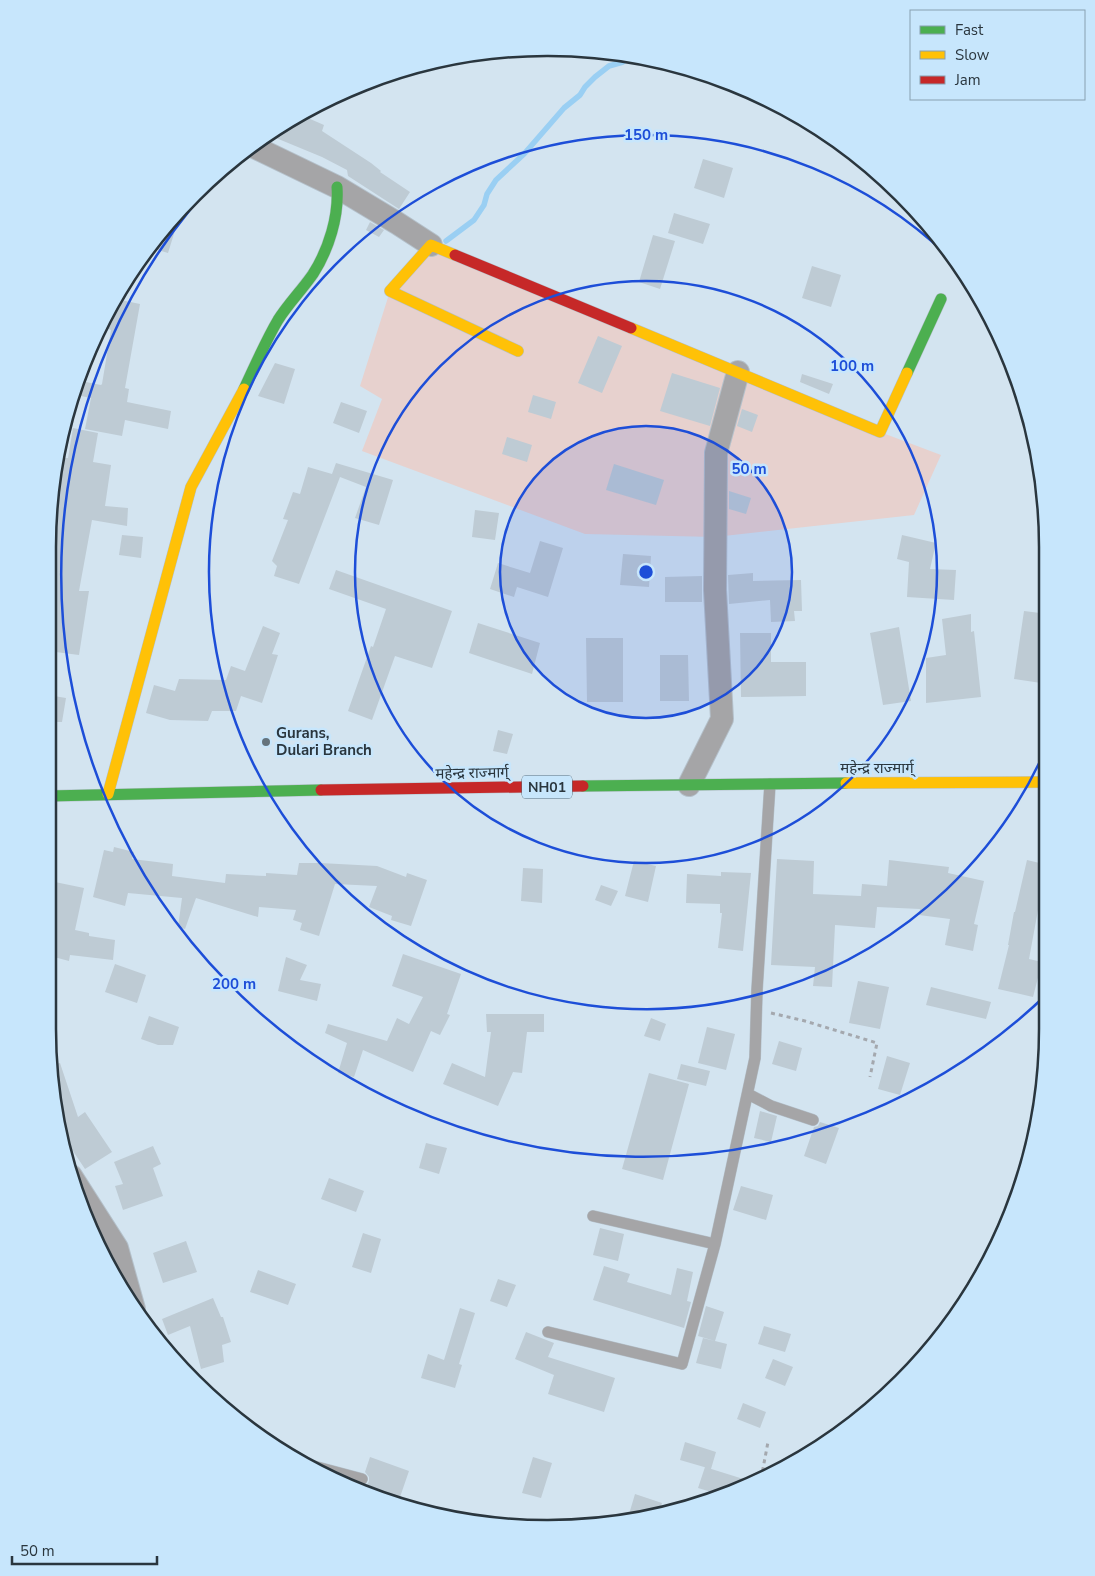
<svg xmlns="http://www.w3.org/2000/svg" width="1095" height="1576" font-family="'Nunito Sans','Noto Sans Devanagari',sans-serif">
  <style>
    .green { fill: #e7d1ce }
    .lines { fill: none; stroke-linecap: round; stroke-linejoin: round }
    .stream { stroke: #9acff3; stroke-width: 5.5 }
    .building { fill: #becbd4 }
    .lane-casing { stroke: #b4c0ca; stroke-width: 12 }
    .street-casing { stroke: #b4c0ca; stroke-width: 24 }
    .fast-casing { stroke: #b4c0ca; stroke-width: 12 }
    .slow-casing { stroke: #b4c0ca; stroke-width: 12 }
    .jam-casing { stroke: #b4c0ca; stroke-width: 12 }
    .path { stroke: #a4a8ae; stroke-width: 3; stroke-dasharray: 4 4; stroke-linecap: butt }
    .lane { stroke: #a5a5a7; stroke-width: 11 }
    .street { stroke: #a5a5a7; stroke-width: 22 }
    .fast { stroke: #4caf50; stroke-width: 11 }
    .slow { stroke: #ffc107; stroke-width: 11 }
    .jam { stroke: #c62828; stroke-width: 11 }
    .ring { fill: none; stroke: #1d4ed8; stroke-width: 2.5 }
    .poi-dot { fill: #65737c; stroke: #c7e6fc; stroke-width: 2 }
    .labels { text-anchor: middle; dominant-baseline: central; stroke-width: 5; stroke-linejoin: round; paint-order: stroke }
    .shield { fill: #c7e6fc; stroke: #596b77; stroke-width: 1 }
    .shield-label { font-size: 14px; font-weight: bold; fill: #2a363e }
    .poi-label { font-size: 15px; font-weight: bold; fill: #2a363e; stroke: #c7e6fc; text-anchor: start }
    .street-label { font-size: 15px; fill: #2a363e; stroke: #c7e6fc }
    .rim { fill: none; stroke: #2a363e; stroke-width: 2.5 }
    .centre { fill: #1d4ed8; stroke: #c7e6fc; stroke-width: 2.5 }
    .ring-label { font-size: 15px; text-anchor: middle; font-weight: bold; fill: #1d4ed8; stroke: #c7e6fc; stroke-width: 5; stroke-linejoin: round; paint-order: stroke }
  </style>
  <rect width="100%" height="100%" fill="#d3e4f0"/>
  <!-- green -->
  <path class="green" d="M431 245 880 432 941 455 914 515 715 537 585 534 362 451 382 399 360 386 390 291Z"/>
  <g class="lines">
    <!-- stream -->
    <path class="stream" d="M446 241 474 220 484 205 487 194 496 180 524 154 564 108 580 95 585 87 595 77 609 66 623 62 630 56"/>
  </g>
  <!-- building -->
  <path class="building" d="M301 115 324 125 322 131 371 163 381 171 380 172 410 192 399 209 348 176 347 170 322 157 276 138 281 126Z
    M703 159 733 168 724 198 694 188Z
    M182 208 168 253 148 247 151 243Z
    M674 213 710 224 703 244 668 233Z
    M370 222 384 230 379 237 366 230Z
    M653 235 675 241 660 289 639 282Z
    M812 266 841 275 831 307 802 298Z
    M116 299 140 304 125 388 129 389 127 402 171 411 168 429 125 420 122 436 85 429 91 398 76 395 81 381 101 385 102 384 111 330 106 328 109 310Z
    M598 336 622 346 602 393 578 383Z
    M275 363 295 369 284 404 258 396Z
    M672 373 720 388 710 426 660 411Z
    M802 374 833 384 829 394 800 382Z
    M533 395 556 402 551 419 528 412Z
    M341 402 367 411 359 433 333 423Z
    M742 409 758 415 752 432 737 426Z
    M73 428 98 433 93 462 111 465 105 506 128 508 127 526 92 520 79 591H89L79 655 48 651V565L64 458H68Z
    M507 437 532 445 527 462 502 454Z
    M336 463 393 480 379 525 355 518 366 487 340 477 299 584 274 576 277 566 272 561 288 520 283 519 293 492 300 494 308 467 332 474Z
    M614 464 664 480 656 505 606 490Z
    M729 491 751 498 746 514 729 509Z
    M475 510 499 513 495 540 472 537Z
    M122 535 143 537 141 558 119 555Z
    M902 535 936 543 930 569 956 570 954 600 907 597 909 562 897 559Z
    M540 541 563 548 548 597 517 587 514 597 490 589 498 563 530 573Z
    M623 554 651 556 649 587 620 585Z
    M336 570 452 611 432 668 395 656 372 720 348 711 371 646 373 647 386 609 329 589Z
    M753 573V581L801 580 802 611H794L795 621 771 622 770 600 729 604 728 575Z
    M702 576V602H665V577Z
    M1024 611 1048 614V636L1041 683 1014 679Z
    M971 614V632L974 631 981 697 926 703V658L946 655 942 619Z
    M478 623 540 643 532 674 469 653Z
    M263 626 280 633 272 654 278 655 262 703 241 696 236 711H212L208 721 170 720 146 713 154 685 175 691 179 679 226 680 231 666 245 671Z
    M899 627 911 701 883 705 870 633Z
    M740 633H771V662H806V696L741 697Z
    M586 638H623V702H587Z
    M660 655H688L689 701H660Z
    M48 695 66 698 62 722H48Z
    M498 730 513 734 507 754 493 751Z
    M114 847 134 852 132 859 173 864 172 876 225 883 226 874 266 876V873L297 875 299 863H320L377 866 406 877 407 873 427 880 411 926 391 920 392 916 369 907 377 886 335 884 319 936 300 930 302 923 293 920 296 910 259 907 258 917 196 898 185 929 178 927 182 898 128 893 125 906 93 897 104 850 113 852Z
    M777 859 814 861 813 894 861 896 862 884 887 886 889 860 949 867 948 873 984 881 974 924 978 925 973 951 945 945 950 919 919 915 920 909 877 907 875 928 835 925 832 987 813 986 815 967 771 965Z
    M1027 860 1048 865V881L1041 911 1038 910 1029 959 1042 962 1033 997 998 989 1009 945H1008L1014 912H1015Z
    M634 861 656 866 648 902 625 896Z
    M523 868 543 869 542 903 521 901Z
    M721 872 751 873 743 951 718 948 722 913H720V904L686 903 687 874 721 876Z
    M55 882 84 888 75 930 89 933V936L115 940 113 960 70 955 69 961 54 957 55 952 48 950V920Z
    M601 885 618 891 611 906 595 900Z
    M403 954 461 974 447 1014 450 1015 440 1035 431 1031 413 1072 363 1050 354 1077 338 1073 347 1043 325 1033 328 1024 387 1041 397 1018 409 1024 423 997 392 986Z
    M286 957 307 965 300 980 321 984 317 1001 278 991Z
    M115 964 146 975 137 1003 105 992Z
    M858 981 889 987 880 1029 849 1023Z
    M931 987 991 1002 986 1019 926 1005Z
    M486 1014H544V1032H527L522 1073 513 1072 498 1106 443 1084 452 1063 485 1077 491 1032H487Z
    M149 1016 179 1027 173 1045H158L141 1039Z
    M651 1018 666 1024 660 1041 644 1036Z
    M707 1027 735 1034 726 1070 698 1063Z
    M779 1041 802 1048 796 1071 772 1064Z
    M887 1056 910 1063 900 1095 878 1089Z
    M60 1063 78 1117 85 1112 112 1152 85 1169 61 1133 52 1065Z
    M681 1064 710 1071 706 1086 677 1079Z
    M649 1073 689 1084 663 1180 622 1169Z
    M760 1111 777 1116 771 1142 754 1138Z
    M820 1122 839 1128 826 1164 804 1156 814 1127 818 1126Z
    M426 1143 447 1148 439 1174 419 1168Z
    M153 1146 161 1164 153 1168 163 1196 123 1210 115 1186 123 1184 114 1162Z
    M329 1178 364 1191 356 1212 321 1199Z
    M741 1186 773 1195 766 1220 733 1210Z
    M600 1228 624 1234 618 1261 593 1255Z
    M363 1233 381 1239 371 1273 352 1267Z
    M186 1241 197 1272 163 1283 153 1253Z
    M604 1266 630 1274 627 1282 671 1295 677 1268 693 1272 687 1301 691 1302 684 1328 593 1300Z
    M258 1270 296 1284 288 1305 250 1292Z
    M498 1279 516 1285 507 1307 490 1301Z
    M213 1298 221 1317H223L231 1342 222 1345 224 1362 201 1369 190 1326 168 1335 162 1319Z
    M706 1306 724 1312 715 1341 698 1336Z
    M460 1308 475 1313 459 1364 462 1365 455 1388 421 1378 428 1354 444 1360Z
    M764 1326 791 1334 785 1352 758 1344Z
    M526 1332 554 1343 548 1357 615 1378 604 1412 548 1394 554 1375 515 1359Z
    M703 1338 727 1344 721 1369 696 1363Z
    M773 1359 793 1367 785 1386 765 1378Z
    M743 1403 766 1412 760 1428 737 1419Z
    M685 1442 716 1452 711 1469 680 1460Z
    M370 1457 409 1471 399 1500 361 1486 367 1485 369 1481V1477L365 1472Z
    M533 1457 552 1463 541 1498 522 1493Z
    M705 1467 753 1482 718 1494 698 1488Z
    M635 1494 662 1503 658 1514 645 1519 627 1521Z"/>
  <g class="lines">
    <defs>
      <path id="lane" d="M748 1094 771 1106 813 1120
        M715 1244 755 1058 757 990 770 784
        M548 1332 682 1364 715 1244 593 1216
        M298 1462 362 1479"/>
      <path id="street" d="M252 146 337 187 397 223 431 245
        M689 785 722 719 715 590 716 453 738 372
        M71 1176 117 1248 134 1309"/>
      <path id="fast" d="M907 373 941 299
        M244 389C255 366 265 342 278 320 288 304 302 290 313 274 329 249 339 216 337 187
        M583 786 846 783
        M48 796 321 790"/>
      <path id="slow" d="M455 255 431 245 390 291 518 351
        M631 328 880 432 907 373
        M846 783 1047 782
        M108 794 191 487 244 389"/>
      <path id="jam" d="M455 255 631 328
        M321 790 583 786"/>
    </defs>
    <!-- lane casing -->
    <use href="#lane" class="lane-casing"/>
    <!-- street casing -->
    <use href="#street" class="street-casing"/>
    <!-- fast casing -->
    <use href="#fast" class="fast-casing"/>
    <!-- slow casing -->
    <use href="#slow" class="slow-casing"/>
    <!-- jam casing -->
    <use href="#jam" class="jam-casing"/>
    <!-- path -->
    <path class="path" d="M771 1013 805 1021 877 1043 870 1077
      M761 1479 768 1442"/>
    <!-- lane -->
    <use href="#lane" class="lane"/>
    <!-- street -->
    <use href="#street" class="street"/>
    <!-- fast -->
    <use href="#fast" class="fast"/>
    <!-- slow -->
    <use href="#slow" class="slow"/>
    <!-- jam -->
    <use href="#jam" class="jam"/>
  </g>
  <!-- distance rings -->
  <circle cx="646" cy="572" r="146" fill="#1d4ed8" fill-opacity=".12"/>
  <g class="ring">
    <circle cx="646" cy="572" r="146"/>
    <circle cx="646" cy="572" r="291"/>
    <path d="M1047 746A437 437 0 1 1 958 266"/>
    <path d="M1047 994A582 582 0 0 1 231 164"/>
  </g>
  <!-- markers -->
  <circle class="poi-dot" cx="266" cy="742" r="5"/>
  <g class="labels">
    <!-- shield labels -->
    <rect class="shield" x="522" y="775.5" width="50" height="23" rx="4"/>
    <g class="shield-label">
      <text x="547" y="787">NH01</text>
    </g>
    <!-- poi labels -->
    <g class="poi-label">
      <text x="276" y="733">Gurans,<tspan x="276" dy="17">Dulari Branch</tspan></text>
    </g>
    <!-- street labels -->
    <g class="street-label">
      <text x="877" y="768">महेन्द्र राज्मार्ग्</text>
      <text transform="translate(472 773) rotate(-1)">महेन्द्र राज्मार्ग्</text>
    </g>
  </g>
  <!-- crop -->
  <path d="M0 0H1095V1576H0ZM547 56H548A491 491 0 0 1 1039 547V1029A491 491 0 0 1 548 1520H547A491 491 0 0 1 56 1029V547A491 491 0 0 1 547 56Z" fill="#c7e6fc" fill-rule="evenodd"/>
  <path class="rim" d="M547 56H548A491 491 0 0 1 1039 547V1029A491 491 0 0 1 548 1520H547A491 491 0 0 1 56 1029V547A491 491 0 0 1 547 56Z"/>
  <circle cx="646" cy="572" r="8" class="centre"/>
  <g class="ring-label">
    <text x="646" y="140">150 m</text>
    <text x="852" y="371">100 m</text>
    <text x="749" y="474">50 m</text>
    <text x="234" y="989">200 m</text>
  </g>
  <!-- legend -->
  <rect x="910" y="10" width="175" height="90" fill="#c7e6fc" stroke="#88a0b0"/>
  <rect x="920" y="26" width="25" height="8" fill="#4caf50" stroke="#88a0b0"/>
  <text x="955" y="35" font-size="15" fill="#2a363e">Fast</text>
  <rect x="920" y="51" width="25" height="8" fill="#ffc107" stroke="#88a0b0"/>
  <text x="955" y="60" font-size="15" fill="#2a363e">Slow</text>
  <rect x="920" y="76" width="25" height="8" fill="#c62828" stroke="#88a0b0"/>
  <text x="955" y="85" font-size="15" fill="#2a363e">Jam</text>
  <!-- scale -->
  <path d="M12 1556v8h145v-8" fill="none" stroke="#2a363e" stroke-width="2.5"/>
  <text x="20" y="1556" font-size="15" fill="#2a363e" stroke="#c7e6fc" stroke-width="4" paint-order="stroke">50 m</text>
</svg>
